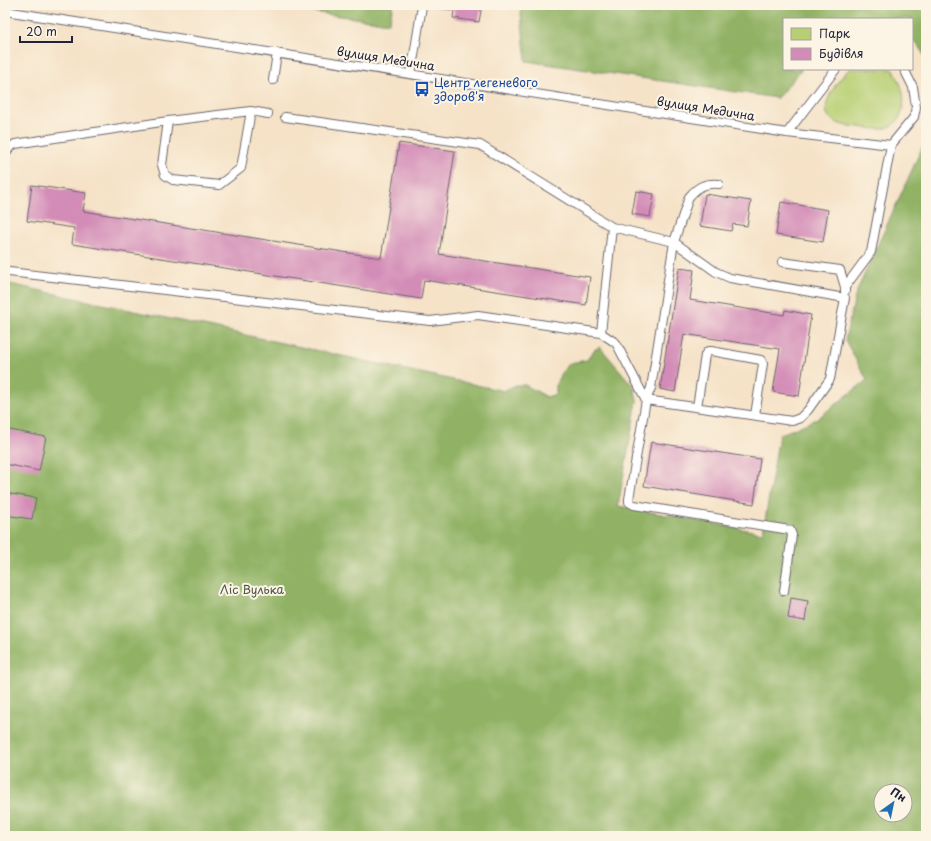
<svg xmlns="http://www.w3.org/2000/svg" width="931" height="841" font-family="'Playpen Sans',sans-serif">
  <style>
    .green { fill: #b7cf73; stroke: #6c7857 }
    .forest { fill: #91b265; stroke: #5a6a50; fill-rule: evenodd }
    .building { fill: #d38cb7 }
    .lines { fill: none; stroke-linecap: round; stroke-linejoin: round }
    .lane-casing { stroke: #6c656c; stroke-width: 10 }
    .lane { stroke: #fff; stroke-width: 8 }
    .labels { text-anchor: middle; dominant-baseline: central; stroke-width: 4; stroke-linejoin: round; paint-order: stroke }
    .street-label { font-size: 12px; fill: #22223b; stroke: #fcf5e5 }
    .transit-label { font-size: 12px; fill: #164399; stroke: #fcf5e5; text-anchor: start }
    .park-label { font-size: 12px; fill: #4f564c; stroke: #fcf5e5 }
  </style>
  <rect width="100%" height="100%" fill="#fcf5e5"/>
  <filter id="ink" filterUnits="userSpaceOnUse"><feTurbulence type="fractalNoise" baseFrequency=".025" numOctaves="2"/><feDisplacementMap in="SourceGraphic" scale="8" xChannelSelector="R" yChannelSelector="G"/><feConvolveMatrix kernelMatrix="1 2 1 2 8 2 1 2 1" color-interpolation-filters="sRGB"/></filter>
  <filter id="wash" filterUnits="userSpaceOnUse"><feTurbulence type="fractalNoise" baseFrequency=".012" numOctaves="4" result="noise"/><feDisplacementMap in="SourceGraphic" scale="16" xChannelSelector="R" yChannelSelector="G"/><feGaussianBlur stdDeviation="0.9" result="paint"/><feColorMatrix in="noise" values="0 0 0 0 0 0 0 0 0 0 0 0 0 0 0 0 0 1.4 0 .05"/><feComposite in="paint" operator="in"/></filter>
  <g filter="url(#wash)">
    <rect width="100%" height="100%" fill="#f5e2c7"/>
    <!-- green -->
    <path class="green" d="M849 69H893C896 75 900 82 902 89 907 107 901 129 879 129 873 129 866 128 860 127 850 126 839 126 831 119 816 107 840 78 849 69Z"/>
    <!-- forest -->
    <path class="forest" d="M264 5H393L389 23Z
      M520 5H926V58L917 44 912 41V19H784V69H802L777 98 526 61Z
      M926 139V836H5V283L504 391 515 385H525L547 397 556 394V384L561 373 570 363 587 360 594 350 600 347 634 387 637 401 618 506 763 533 779 435 817 419 867 380 845 340 856 293ZM881 791H905V815H881Z"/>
    <g id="blocks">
      <!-- building -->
      <path class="building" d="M429 5H482L479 22 453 18 454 10 429 6Z
        M399 143 455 151 439 254 590 277 586 305 424 280 421 299 72 244 74 228 27 221 32 185 86 193 83 211 381 258Z
        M636 191 654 194 650 217 632 214Z
        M705 194 751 201 747 226 733 224 731 231 700 226Z
        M781 202 828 210 823 242 776 235Z
        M679 268 694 270 690 300 784 315 785 310 811 315 799 396 773 392 780 349 684 334 675 392 660 389Z
        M5 429 46 437 39 471 5 464Z
        M651 442 760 459 754 504 644 486Z
        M5 493 36 498 32 519 5 515Z
        M791 598 808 601 805 621 788 618Z"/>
    </g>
  </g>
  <g filter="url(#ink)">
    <use href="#blocks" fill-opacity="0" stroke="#6c656c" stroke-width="1"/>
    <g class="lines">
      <defs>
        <path id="lane" d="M5 11 787 133 891 145 914 117 916 107 913 87 904 69
          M411 74 422 6
          M273 80 277 53
          M168 121 162 165 165 175 173 180 219 185 241 168 251 111
          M787 133 836 69
          M5 155 9 148 15 144 168 121 251 111 268 114
          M719 184C705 183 698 186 689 197L674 242 651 388 646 400 629 499V502L634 505 790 530 792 535 784 591
          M782 262 840 270 845 287V291
          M5 271 9 272 430 321 478 315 601 333 616 343 646 400 792 421 800 418 808 410 830 379 845 298 730 278 716 272 674 242 612 227 480 145 285 117
          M845 287 871 252 891 145
          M601 333 612 227
          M697 407 705 355 708 351H711L761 360 763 364 755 415"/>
      </defs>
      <!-- lane casing -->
      <use href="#lane" class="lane-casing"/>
      <!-- lane -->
      <use href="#lane" class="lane"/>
    </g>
  </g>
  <!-- icons -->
  <defs>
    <symbol id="bus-bare" viewBox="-9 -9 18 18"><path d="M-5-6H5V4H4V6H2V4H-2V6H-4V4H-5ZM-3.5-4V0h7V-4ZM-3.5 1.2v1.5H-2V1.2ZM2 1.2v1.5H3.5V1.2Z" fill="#1a4fb4" stroke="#fcf5e5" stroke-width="2.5" paint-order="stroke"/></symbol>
  </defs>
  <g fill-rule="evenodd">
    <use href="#bus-bare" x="411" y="78" width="22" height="22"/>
  </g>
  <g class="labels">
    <!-- street labels -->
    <g class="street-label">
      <text transform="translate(386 58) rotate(9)">вулиця Медична</text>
      <text transform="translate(706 108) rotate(9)">вулиця Медична</text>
    </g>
    <!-- transit labels -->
    <g class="transit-label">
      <text x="434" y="82">Центр легеневого<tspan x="434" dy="14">здоров'я</tspan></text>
    </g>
    <!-- park labels -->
    <g class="park-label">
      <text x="252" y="589">Ліс Вулька</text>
    </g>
  </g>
  <!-- margin -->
  <rect width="931" height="841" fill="none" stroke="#fcf5e5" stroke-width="20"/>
  <!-- legend -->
  <rect x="783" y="18" width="130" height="52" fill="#fcf5e5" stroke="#a5a1a1"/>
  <rect x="791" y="28" width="20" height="12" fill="#b7cf73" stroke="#a5a1a1"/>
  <text x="819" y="38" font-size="12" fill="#22223b">Парк</text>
  <rect x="791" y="48" width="20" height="12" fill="#d38cb7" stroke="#a5a1a1"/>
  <text x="819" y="58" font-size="12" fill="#22223b">Будівля</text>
  <!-- north arrow -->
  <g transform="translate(893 803) rotate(33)"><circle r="19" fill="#fcf5e5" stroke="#a5a1a1"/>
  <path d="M0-3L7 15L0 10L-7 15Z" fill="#1f6fb2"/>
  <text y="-6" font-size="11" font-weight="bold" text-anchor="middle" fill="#22223b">Пн</text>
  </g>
  <!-- scale -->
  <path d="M20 36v6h52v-6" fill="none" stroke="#22223b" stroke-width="2"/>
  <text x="26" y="36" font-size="12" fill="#22223b" stroke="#fcf5e5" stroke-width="3" paint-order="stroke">20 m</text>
</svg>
